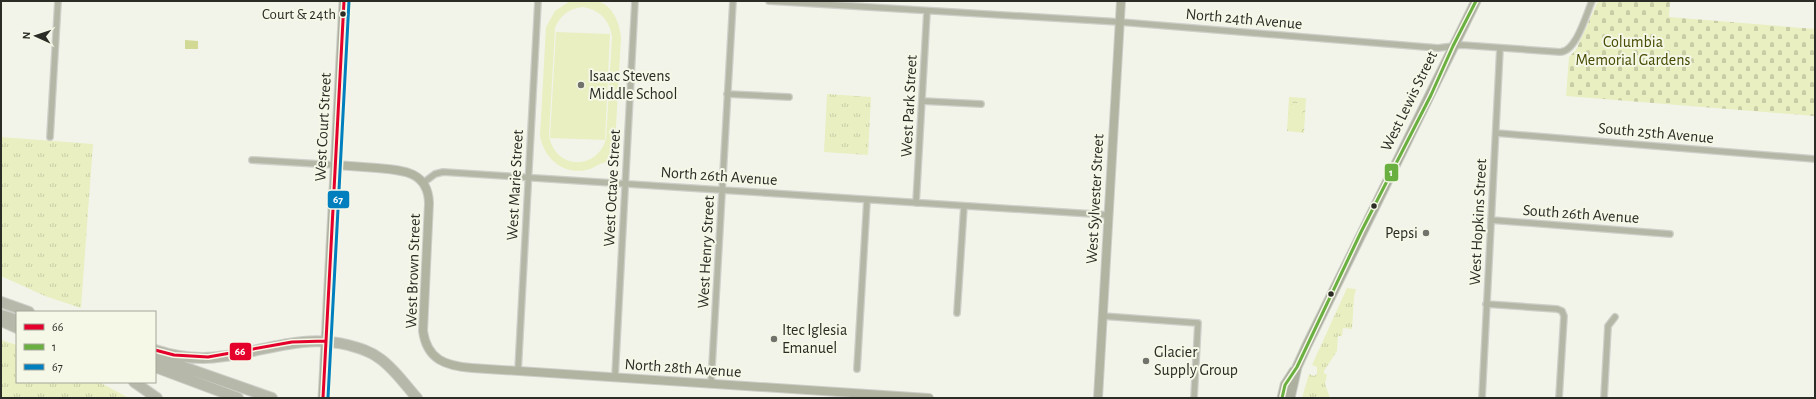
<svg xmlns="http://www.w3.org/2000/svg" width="1816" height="399" font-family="'Alegreya Sans',sans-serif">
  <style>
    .grass { fill: url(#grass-tufts) }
    .cemetery { fill: url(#cemetery-stones) }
    .park { fill: url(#park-crowns) }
    .pitch { fill: #e9efc1; fill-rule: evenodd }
    .water { fill: #d1d995 }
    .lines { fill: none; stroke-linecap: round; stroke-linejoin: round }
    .street-casing { stroke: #cdcfc8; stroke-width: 8 }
    .secondary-casing { stroke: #cdcfc8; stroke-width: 10 }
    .primary-casing { stroke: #cdcfc8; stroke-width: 11 }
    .highway-casing { stroke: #cdcfc8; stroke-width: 12 }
    .street { stroke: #b5b7a6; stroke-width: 5.5 }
    .secondary { stroke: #b1b4a1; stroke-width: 8 }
    .primary { stroke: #aeb09f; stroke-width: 9 }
    .highway { stroke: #b6b8a9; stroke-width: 10 }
    .bus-1-casing { stroke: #f5f7e7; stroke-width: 6 }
    .bus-2-casing { stroke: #f5f7e7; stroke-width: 6 }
    .bus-3-casing { stroke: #f5f7e7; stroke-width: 6 }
    .bus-1 { stroke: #e4002b; stroke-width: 3 }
    .bus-2 { stroke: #6ab041; stroke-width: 3 }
    .bus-3 { stroke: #007fbe; stroke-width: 3 }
    .bus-dot { fill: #2b2c26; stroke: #f5f7e7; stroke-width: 1.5 }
    .poi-dot { fill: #71726b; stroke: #f5f7e7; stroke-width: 1.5 }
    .labels { text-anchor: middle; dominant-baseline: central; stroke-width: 4; stroke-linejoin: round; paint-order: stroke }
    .bus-label { font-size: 15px; fill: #2b2c26; stroke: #f5f7e7; text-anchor: end }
    .street-label { font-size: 16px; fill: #2b2c26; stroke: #f5f7e7 }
    .park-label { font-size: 16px; fill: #474b02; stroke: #f5f7e7 }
    .poi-label { font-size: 16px; fill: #2b2c26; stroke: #f5f7e7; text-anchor: start }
    .line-badge { stroke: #f5f7e7; stroke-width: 1.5 }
    .badge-label { font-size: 11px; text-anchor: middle; font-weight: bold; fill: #fff }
  </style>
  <defs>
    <pattern id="grass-tufts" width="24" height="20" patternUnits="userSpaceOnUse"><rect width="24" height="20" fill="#e9efc1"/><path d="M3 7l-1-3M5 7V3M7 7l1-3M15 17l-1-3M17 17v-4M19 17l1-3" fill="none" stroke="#c8cda6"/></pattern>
    <pattern id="cemetery-stones" width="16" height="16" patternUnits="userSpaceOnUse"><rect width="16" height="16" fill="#e9efc1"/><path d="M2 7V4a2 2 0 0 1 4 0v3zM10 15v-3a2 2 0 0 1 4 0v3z" fill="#c8cda6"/></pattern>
    <pattern id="park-crowns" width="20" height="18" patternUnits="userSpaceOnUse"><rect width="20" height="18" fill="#e9efc1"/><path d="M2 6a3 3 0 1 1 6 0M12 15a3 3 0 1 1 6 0" fill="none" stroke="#c8cda6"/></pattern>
  </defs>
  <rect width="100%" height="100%" fill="#f2f4ea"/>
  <!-- grass -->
  <path class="grass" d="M827 94 871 97 868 155 824 152Z
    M1 137 93 144 81 308 45 296 1 276Z
    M1347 288 1356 289 1354 297 1352 329 1343 328 1342 336H1338L1337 351 1324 371V373L1327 375 1325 384 1330 398H1302L1309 374 1314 376 1317 374V367L1312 365Z
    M1 340 17 345V382H99L129 398H1Z"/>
  <!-- cemetery -->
  <path class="cemetery" d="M1598 1H1670L1669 17 1815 29V116L1566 96 1569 57 1576 50Z"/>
  <!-- park -->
  <path class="park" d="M1289 97 1306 98 1304 133 1287 131Z"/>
  <!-- pitch -->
  <path class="pitch" d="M570 1C578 1 588 0 596 1 613 4 620 24 621 38L614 162C598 161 599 167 586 170 562 175 543 157 540 135L546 27 555 11ZM582 7C599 9 610 20 612 37L606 139C596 172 554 169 549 135L555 28C560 15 569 9 582 7Z
    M556 32 610 34 605 140 550 138Z
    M1292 103H1303L1302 126 1291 125Z"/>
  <!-- water -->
  <path class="water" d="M185 40 198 41V49H185Z"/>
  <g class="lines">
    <defs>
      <path id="street" d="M769 1 1120 22 1438 48 1462 45 1560 52C1576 52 1586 15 1592 1
        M727 94 789 97
        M922 101 981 104
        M1496 133 1815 159
        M50 137 58 1
        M252 160 336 165
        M423 183 435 174 443 172 1108 215
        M916 203 927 11
        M1491 220 1670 234
        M1486 304 1557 309 1562 311 1564 316 1559 398
        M957 313 964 206
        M1102 316 1198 323 1194 398
        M857 369 867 200
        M518 371 538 1
        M615 377 635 1
        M711 384 733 1
        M1482 398 1500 48
        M1604 398 1608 326 1615 317"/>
      <path id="secondary" d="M336 165C350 166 363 167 377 168 402 170 428 171 429 203L423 331C427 360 446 366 472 368L929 398
        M1098 398 1121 1"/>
      <path id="primary" d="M323 398 344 1
        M1282 398 1285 385 1294 371
        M1290 398 1297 367 1307 345 1476 1"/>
      <path id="highway" d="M1 302 29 312
        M1 315 17 320
        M1 321 17 328
        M155 350C170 355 187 358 203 358 254 357 296 332 348 345 359 348 370 351 379 358 394 368 405 385 417 398
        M155 357 272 398
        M155 367 238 398
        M134 382 157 398"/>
    </defs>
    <!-- street casing -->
    <use href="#street" class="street-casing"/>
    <!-- secondary casing -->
    <use href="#secondary" class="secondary-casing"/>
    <!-- primary casing -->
    <use href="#primary" class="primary-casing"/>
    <!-- highway casing -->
    <use href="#highway" class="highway-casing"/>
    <!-- street -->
    <use href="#street" class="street"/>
    <!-- secondary -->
    <use href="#secondary" class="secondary"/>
    <!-- primary -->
    <use href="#primary" class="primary"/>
    <!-- highway -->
    <use href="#highway" class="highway"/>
    <defs>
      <path id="bus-1" d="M155 350 174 355 208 357 292 342 326 341
        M323 398 344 1"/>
      <path id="bus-2" d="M1282 398 1285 385 1297 367 1361 232 1431 95 1453 46 1476 1"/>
      <path id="bus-3" d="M328 398 349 1"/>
    </defs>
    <!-- bus-1 casing -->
    <use href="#bus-1" class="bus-1-casing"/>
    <!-- bus-2 casing -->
    <use href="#bus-2" class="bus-2-casing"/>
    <!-- bus-3 casing -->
    <use href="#bus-3" class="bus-3-casing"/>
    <!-- bus-1 -->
    <use href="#bus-1" class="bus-1"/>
    <!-- bus-2 -->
    <use href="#bus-2" class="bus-2"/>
    <!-- bus-3 -->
    <use href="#bus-3" class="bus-3"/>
  </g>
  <!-- markers -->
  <g class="bus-dot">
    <circle cx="343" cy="14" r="3.5"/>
    <circle cx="1374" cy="206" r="3.5"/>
    <circle cx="1331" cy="294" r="3.5"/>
  </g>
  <g class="poi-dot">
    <circle cx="581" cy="85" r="4"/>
    <circle cx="1426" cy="233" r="4"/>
    <circle cx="774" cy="339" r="4"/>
    <circle cx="1146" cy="361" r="4"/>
  </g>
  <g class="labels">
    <!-- bus labels -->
    <g class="bus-label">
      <text x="336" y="14">Court &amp; 24th</text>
    </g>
    <!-- street labels -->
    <g class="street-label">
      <text transform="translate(1244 19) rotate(5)">North 24th Avenue</text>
      <text transform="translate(1409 101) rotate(-64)">West Lewis Street</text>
      <text transform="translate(909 106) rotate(-87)">West Park Street</text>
      <text transform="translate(323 127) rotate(-87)">West Court Street</text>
      <text transform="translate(1656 133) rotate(5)">South 25th Avenue</text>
      <text transform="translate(719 176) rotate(4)">North 26th Avenue</text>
      <text transform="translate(515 185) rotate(-87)">West Marie Street</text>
      <text transform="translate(612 188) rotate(-87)">West Octave Street</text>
      <text transform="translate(1095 199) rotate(-87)">West Sylvester Street</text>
      <text transform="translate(1581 214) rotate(4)">South 26th Avenue</text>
      <text transform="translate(1478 222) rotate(-87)">West Hopkins Street</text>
      <text transform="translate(706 252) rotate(-87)">West Henry Street</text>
      <text transform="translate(413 271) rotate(-88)">West Brown Street</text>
      <text transform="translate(683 368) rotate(4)">North 28th Avenue</text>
    </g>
    <!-- park labels -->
    <g class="park-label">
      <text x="1633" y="42">Columbia<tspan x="1633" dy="18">Memorial Gardens</tspan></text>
    </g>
    <!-- poi labels -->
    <g class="poi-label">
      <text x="589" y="76">Isaac Stevens<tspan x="589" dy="18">Middle School</tspan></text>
      <text x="1418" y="233" text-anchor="end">Pepsi</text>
      <text x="782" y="330">Itec Iglesia<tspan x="782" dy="18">Emanuel</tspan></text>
      <text x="1154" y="352">Glacier<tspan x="1154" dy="18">Supply Group</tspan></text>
    </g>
  </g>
  <g class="line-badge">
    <rect x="1384" y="163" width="15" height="19" rx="4" fill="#6ab041"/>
    <rect x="327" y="190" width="23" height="19" rx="4" fill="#007fbe"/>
    <rect x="229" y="342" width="23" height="19" rx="4" fill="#e4002b"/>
  </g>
  <g class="badge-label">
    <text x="1391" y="176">1</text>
    <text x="338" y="203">67</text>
    <text x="240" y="355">66</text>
  </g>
  <!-- border -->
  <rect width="1816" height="399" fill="none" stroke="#2b2c26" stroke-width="4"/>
  <!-- legend -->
  <rect x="16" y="311" width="140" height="72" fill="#f5f7e7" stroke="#a4a69a"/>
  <rect x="24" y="324" width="20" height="6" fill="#e4002b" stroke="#a4a69a"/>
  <text x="52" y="331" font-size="12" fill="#2b2c26">66</text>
  <rect x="24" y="344" width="20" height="6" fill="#6ab041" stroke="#a4a69a"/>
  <text x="52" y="351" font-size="12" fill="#2b2c26">1</text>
  <rect x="24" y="364" width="20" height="6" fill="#007fbe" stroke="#a4a69a"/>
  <text x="52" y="371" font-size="12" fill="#2b2c26">67</text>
  <!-- north arrow -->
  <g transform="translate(36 36) rotate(273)" stroke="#f5f7e7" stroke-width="3" paint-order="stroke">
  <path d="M0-3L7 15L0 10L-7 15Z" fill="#2b2c26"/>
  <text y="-6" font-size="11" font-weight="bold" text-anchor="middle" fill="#2b2c26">N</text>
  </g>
</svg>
